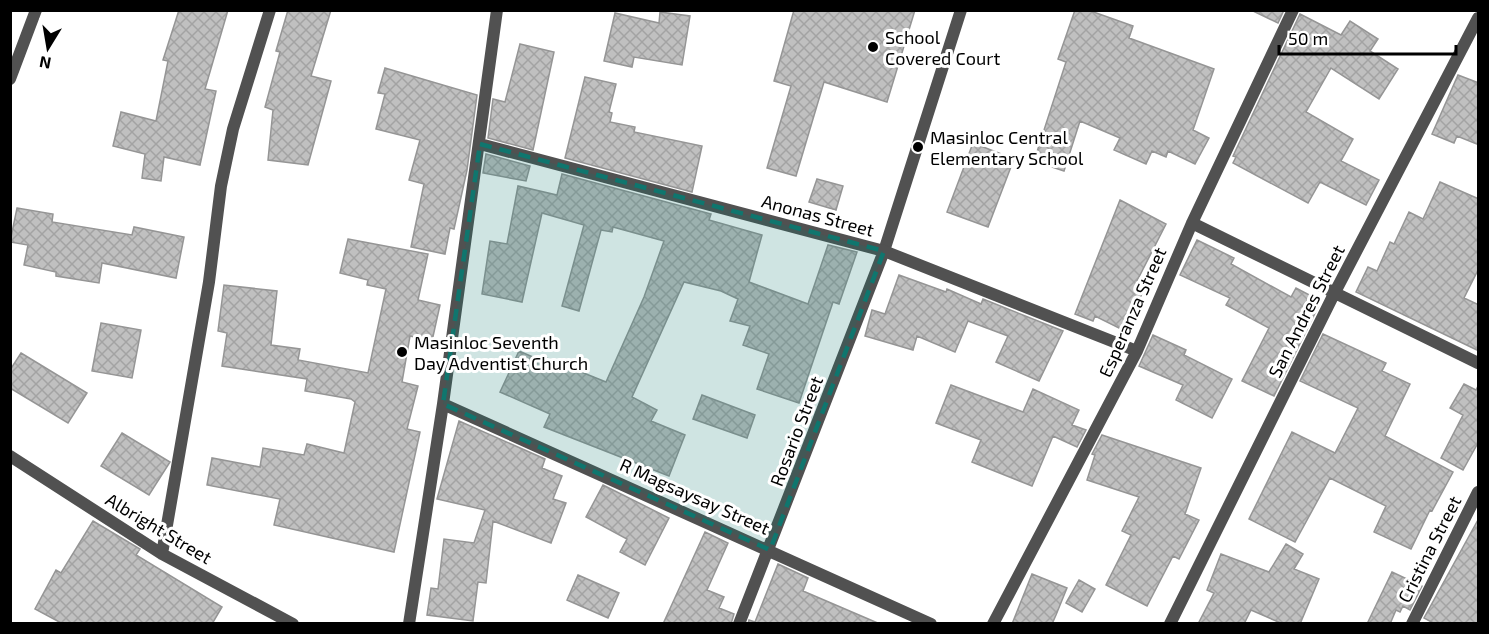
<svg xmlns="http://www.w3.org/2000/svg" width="1489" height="634" font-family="'Exo 2',sans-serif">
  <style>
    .building { fill: url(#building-cross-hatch); stroke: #959595; stroke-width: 1.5 }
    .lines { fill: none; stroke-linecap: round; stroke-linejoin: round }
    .service { stroke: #515151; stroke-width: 12 }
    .minor { stroke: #515151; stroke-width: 12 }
    .marked { fill: #0f766e; fill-opacity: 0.2; stroke: #0f766e; stroke-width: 4.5; stroke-dasharray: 12 8; stroke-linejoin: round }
    .poi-dot { fill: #000; stroke: #fff; stroke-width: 2 }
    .labels { text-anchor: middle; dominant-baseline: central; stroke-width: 6; stroke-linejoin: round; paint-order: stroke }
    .poi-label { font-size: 18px; fill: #000; stroke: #fff; text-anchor: start }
    .street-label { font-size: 18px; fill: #000; stroke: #fff }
  </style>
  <defs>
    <pattern id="building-cross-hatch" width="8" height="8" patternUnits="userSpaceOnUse" patternTransform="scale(1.5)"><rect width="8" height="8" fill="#c0c0c0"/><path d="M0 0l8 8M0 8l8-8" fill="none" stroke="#a3a3a3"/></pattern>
  </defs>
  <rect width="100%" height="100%" fill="#fff"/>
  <!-- building -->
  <path class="building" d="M179 10H228L205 89 216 91 200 165 164 157 161 181 142 178 145 154 113 146 121 112 156 121 168 61 163 60Z
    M288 10H331L311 76 331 81 308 165 268 160 273 110 265 107 280 52 276 51Z
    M794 10H915L887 102 824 82 796 176 767 168 791 86 774 81Z
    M1075 10H1088L1133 26 1129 38 1214 69 1193 130 1209 138 1195 164 1168 151 1166 157 1152 151 1146 164 1114 150 1120 138 1080 121 1064 171 1034 161 1066 62 1058 59Z
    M1251 10H1284L1278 23Z
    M660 12 690 16 682 65 634 57 632 67 604 61 615 13 659 23Z
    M1300 14 1341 35 1350 21 1378 39 1370 51 1398 69 1379 99 1331 68 1306 112 1353 139 1341 161 1379 180 1366 205 1320 182 1308 203 1233 163 1236 157 1233 156Z
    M520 44 554 52 533 150 488 138 493 99 505 102Z
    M385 68 477 95 467 170 454 229 450 228 445 254 411 247 424 184 409 180 420 140 376 129 385 94 378 93Z
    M1458 75 1479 83V145L1457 136 1454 143 1432 134Z
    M585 77 616 84 609 112 612 113 610 122 635 127 634 132 702 146 692 192 565 158Z
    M973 143 1014 159 988 227 947 212Z
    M486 154 530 166 526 181 483 173Z
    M562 174 711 214 709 220 762 235 749 282 808 304 828 245 857 252 839 304 833 302 799 403 757 389 769 354 743 345 750 326 730 321 738 299 721 291 684 282 632 397 657 410 651 421 685 435 669 476 544 427 550 414 500 392 519 351 542 361 544 357 606 382 644 297 664 241 613 227 612 232 601 230 579 311 562 306 584 225 542 213 522 302 482 294 490 241 507 244 518 186 557 195Z
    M817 179 843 186 836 210 809 202Z
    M1440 182 1479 199V268L1464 298 1479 305V351L1356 292 1368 267 1377 271 1390 242 1394 244 1409 212 1423 219Z
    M1120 200 1166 224 1137 281 1146 285 1125 331 1095 316 1093 321 1075 314Z
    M17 208 53 214 52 222 132 235 134 227 184 237 176 278 102 263 99 283 56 276V272L24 265 28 245 10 242Z
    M348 239 428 254 418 300 440 305 432 341 410 336 402 382 418 386 407 429 420 432 394 552 274 525 280 499 207 485 212 458 260 467 263 448 304 455 307 444 344 453 355 402 351 399 305 391 307 379 222 366 227 333 218 331 224 285 277 291 271 345 300 349 298 360 368 373 386 289 367 285 368 280 340 273Z
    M1197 240 1234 258 1231 264 1291 297 1296 288 1321 301 1274 396 1242 381 1269 328 1226 305 1230 298 1180 275Z
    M899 275 946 292 947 289 981 304 983 299 1063 331 1039 381 996 362 1008 336 968 321 955 352 917 336 913 350 865 336 872 310 885 314Z
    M101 323 141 330 132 378 92 371Z
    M1323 334 1386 363 1382 371 1410 384 1385 436 1453 472 1432 511 1430 510 1411 549 1374 532 1386 506 1330 478 1295 542 1249 519 1292 432 1335 453 1358 408 1300 381Z
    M1153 335 1186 350 1184 355 1232 379 1212 418 1176 400 1183 385 1139 366Z
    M21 353 87 393 68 423 10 388V370Z
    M1464 384 1476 390 1479 384V441L1463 470 1441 458 1463 415 1450 408Z
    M951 385 1023 412 1033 389 1079 410 1072 425 1086 430 1077 447 1053 436 1032 486 972 462 981 440 936 423Z
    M702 395 755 415 747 438 693 419Z
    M459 421 545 459 542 468 562 476 553 499 566 503 551 543 493 521 486 583 478 582 473 621 427 615 431 588 438 589 444 539 474 543 485 510 437 499Z
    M122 433 170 462 149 495 101 466Z
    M1102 435 1201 468 1185 514 1199 520 1179 559 1173 556 1147 606 1106 585 1131 535 1122 531 1139 497 1087 480 1095 455 1092 454Z
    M603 485 669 518 645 565 620 552 627 539 586 517Z
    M1479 518V624H1435L1424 618Z
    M93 521 140 549 136 555 222 607 212 624H63L35 609 56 570 61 573Z
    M705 532 728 543 707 590 724 597 719 608 734 614 731 624H663Z
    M1286 544 1303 554 1294 569 1319 579 1300 624H1283L1251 610 1244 624H1198L1214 593 1207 590 1221 554 1269 572Z
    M778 564 808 578 803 591 880 624H748L749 620 755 622Z
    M1392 572 1422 586 1410 610 1403 606 1400 612 1396 610 1390 624H1367Z
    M1032 574 1067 588 1056 615 1052 624H1012Z
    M578 575 619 593 608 618 567 600Z
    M1079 580 1095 589 1082 612 1066 603Z"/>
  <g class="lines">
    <!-- service -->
    <path class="service" d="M884 251 961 10"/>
    <!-- minor -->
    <path class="minor" d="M10 79 36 10
      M480 144 884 251 1137 351
      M1192 223 1478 363
      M443 404 931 624
      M10 456 162 554 293 624
      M162 554 209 282 221 186 233 129 270 10
      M409 624 443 404 497 10
      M739 624 884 251
      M993 624 1137 351 1192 223 1293 10
      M1170 624 1334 294 1478 18
      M1412 624 1478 492"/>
  </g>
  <!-- marked area -->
  <path class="marked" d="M480 144 884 251 770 550 443 404Z"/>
  <!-- markers -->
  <g class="poi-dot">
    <circle cx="873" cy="47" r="6"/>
    <circle cx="918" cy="147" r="6"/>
    <circle cx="402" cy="352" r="6"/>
  </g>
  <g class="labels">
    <!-- poi labels -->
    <g class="poi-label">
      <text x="885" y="37">School<tspan x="885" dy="21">Covered Court</tspan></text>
      <text x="930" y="137">Masinloc Central<tspan x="930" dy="21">Elementary School</tspan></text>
      <text x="414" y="342">Masinloc Seventh<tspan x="414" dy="21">Day Adventist Church</tspan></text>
    </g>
    <!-- street labels -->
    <g class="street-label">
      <text transform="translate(818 215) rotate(15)">Anonas Street</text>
      <text transform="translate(1306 311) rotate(-63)">San Andres Street</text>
      <text transform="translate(1132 312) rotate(-66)">Esperanza Street</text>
      <text transform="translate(796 431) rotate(-69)">Rosario Street</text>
      <text transform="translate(695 496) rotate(24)">R Magsaysay Street</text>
      <text transform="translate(159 528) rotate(31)">Albright Street</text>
      <text transform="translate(1429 549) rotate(-63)">Cristina Street</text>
    </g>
  </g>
  <!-- border -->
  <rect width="1489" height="634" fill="none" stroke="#000000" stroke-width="24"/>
  <!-- north arrow -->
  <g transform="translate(48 48) rotate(191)" stroke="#ffffff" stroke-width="4.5" paint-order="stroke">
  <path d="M0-4.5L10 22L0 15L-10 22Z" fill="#000000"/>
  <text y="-9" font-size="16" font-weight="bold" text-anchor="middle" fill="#000000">N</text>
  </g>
  <!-- scale -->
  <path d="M1279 45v9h177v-9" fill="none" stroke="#000000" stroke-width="3"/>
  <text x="1288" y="45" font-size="18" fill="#000000" stroke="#ffffff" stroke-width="4.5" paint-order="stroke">50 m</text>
</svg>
